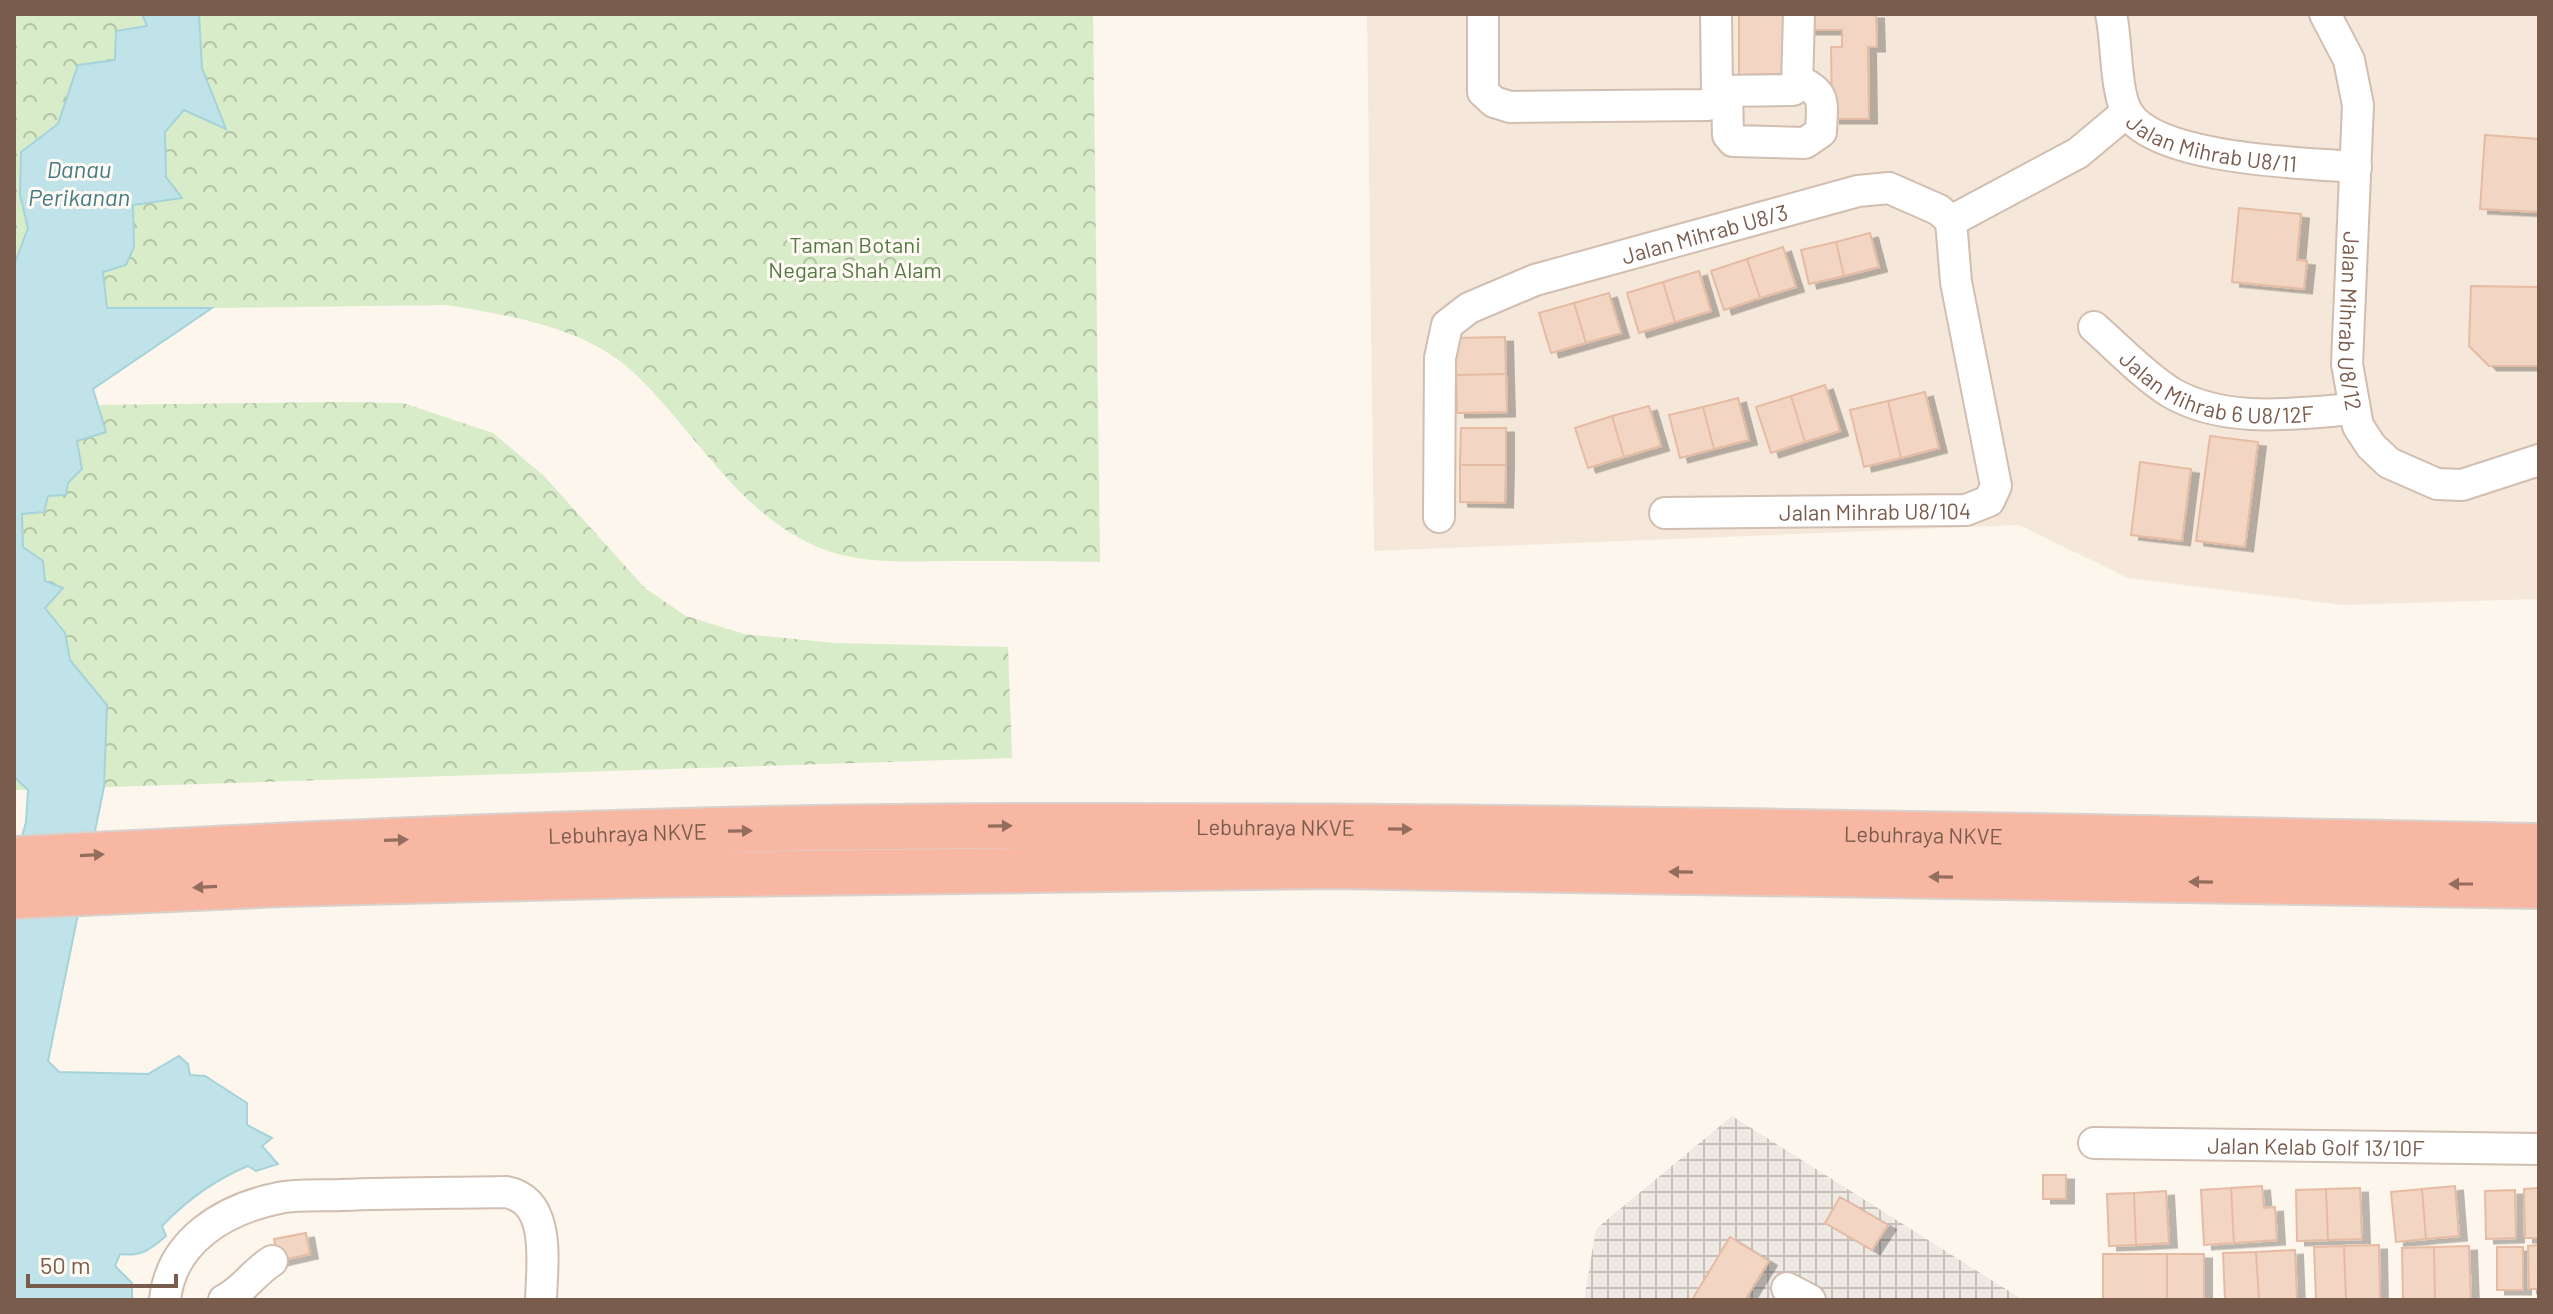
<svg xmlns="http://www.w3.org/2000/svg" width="2553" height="1314" font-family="Barlow,sans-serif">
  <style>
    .residential { fill: #f5e8da }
    .industrial { fill: url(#industrial-grid) }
    .forest { fill: url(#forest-crowns) }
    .water { fill: #bfe3e8; stroke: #a5d3da; stroke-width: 2 }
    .building { fill: #f3d5c3; stroke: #e6bba3; stroke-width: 2; filter: url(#shadow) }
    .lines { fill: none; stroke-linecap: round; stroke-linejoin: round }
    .minor-casing { stroke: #d1beb0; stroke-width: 34 }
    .highway-casing { stroke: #dad1cd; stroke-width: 48 }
    .minor { stroke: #fff; stroke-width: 30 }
    .highway { stroke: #f7b7a3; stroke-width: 44 }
    .oneway { fill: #936e5e }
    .labels { text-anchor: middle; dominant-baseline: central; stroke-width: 6; stroke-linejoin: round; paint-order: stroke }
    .street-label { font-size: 22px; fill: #7a5c4d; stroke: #fffaf3 }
    .park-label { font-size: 22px; fill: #537a41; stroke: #fffaf3 }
    .water-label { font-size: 24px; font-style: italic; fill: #437c86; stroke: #fffaf3 }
  </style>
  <defs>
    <pattern id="industrial-grid" width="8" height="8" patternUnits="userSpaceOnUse" patternTransform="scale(2)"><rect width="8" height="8" fill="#efe9e4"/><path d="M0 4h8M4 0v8" fill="none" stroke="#c7c0bb"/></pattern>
    <pattern id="forest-crowns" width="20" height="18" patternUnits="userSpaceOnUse" patternTransform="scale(2)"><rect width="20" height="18" fill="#d8ecc9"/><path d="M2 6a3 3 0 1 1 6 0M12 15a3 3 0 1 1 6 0" fill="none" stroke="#b4c2a5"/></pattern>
    <filter id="shadow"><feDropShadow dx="8" dy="4.5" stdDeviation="0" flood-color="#0004"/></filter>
  </defs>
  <rect width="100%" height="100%" fill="#fdf6ec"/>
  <!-- residential -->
  <path class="residential" d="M1367 14H2539V599L2343 605 2128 578 2019 525 1374 551Z"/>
  <!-- industrial -->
  <path class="industrial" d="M1732 1116 2023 1300H1584L1596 1229Z"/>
  <!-- forest -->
  <path class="forest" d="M14 14H1093L1100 562C1049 561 999 561 948 561 908 561 866 564 828 551 741 520 697 432 633 372 586 328 509 315 447 305L212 308 14 331Z
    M343 402 403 403 493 433 544 476 645 588 686 616 744 634 834 643 1008 647 1012 758 14 790V406Z"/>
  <!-- water -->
  <path class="water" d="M142 14H199L202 68 226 129 184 110 165 132 166 177 182 198 133 205 134 247 126 265 103 272 107 308H212L93 389 106 432 77 441 82 469 68 483 66 495 48 496 44 512 22 514 23 547 43 561 45 581 63 588 45 608 65 633 70 660 107 705 104 787 48 1061 59 1072 148 1074 179 1056 188 1064 190 1075 205 1076 247 1103V1125L272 1138 262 1146 278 1164 256 1171 248 1166C214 1180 187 1200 162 1226L166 1236C151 1249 141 1257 120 1254L115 1266 132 1283V1300H14V865L26 822 28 790 14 777V295L15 263 28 228 20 195 21 152 58 124 78 65 115 60 116 31 147 26Z"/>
  <!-- building -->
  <path class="building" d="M1739 14H1784V74L1739 75Z
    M1808 14H1876L1877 47H1868L1869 119H1832L1831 47H1842V30H1808Z
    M2485 135 2539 139V212L2480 209Z
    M2239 208 2301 214 2297 260 2307 261 2304 289 2232 282Z
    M1870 233 1879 267 1844 276 1836 242Z
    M1836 242 1844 276 1809 284 1801 250Z
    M1783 247 1796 287 1760 298 1747 259Z
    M1747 259 1760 298 1724 310 1711 271Z
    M1699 271 1711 311 1675 322 1663 282Z
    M1663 282 1675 322 1639 333 1627 293Z
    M2471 286 2539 287V366H2489L2469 346Z
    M1609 293 1621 333 1586 343 1574 303Z
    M1574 303 1586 343 1551 353 1539 313Z
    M1505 337 1506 374 1456 375 1455 338Z
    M1506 374 1507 412 1457 413 1456 375Z
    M1825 385 1840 431 1805 442 1791 396Z
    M1925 392 1939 448 1901 458 1888 401Z
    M1791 396 1805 442 1771 453 1756 407Z
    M1738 398 1749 440 1714 449 1703 407Z
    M1888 401 1901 458 1864 467 1850 410Z
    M1649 406 1661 446 1624 457 1612 416Z
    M1703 407 1714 449 1680 458 1669 415Z
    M1612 416 1624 457 1588 468 1575 428Z
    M1461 428H1506V465H1460Z
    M2210 436 2258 442 2245 547 2196 541Z
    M2140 462 2191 469 2182 541 2131 535Z
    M1460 465H1506L1505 503 1460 502Z
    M2043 1175H2066V1199H2043Z
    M2262 1186 2264 1208 2275 1207 2277 1240 2234 1243 2231 1188Z
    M2455 1186 2459 1236 2426 1239 2422 1189Z
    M2231 1188 2234 1243 2204 1245 2201 1190Z
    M2360 1188 2362 1239 2328 1240 2326 1189Z
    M2539 1188V1238H2525L2524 1189Z
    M2326 1189 2328 1240 2297 1241 2296 1190Z
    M2422 1189 2426 1239 2396 1242 2391 1192Z
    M2515 1190 2516 1238 2486 1239 2485 1191Z
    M2166 1191 2169 1243 2136 1245 2134 1193Z
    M2134 1193 2136 1245 2109 1246 2107 1194Z
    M1840 1197 1888 1225 1872 1250 1825 1223Z
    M306 1233 310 1254 279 1261 274 1239Z
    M1730 1237 1769 1261 1745 1300H1692Z
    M2379 1245 2380 1300H2346L2344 1246Z
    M2539 1245V1289H2529L2528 1246Z
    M2344 1246 2346 1300H2316L2314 1247Z
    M2469 1246 2471 1300H2435L2434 1247Z
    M2434 1247 2435 1300H2403L2402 1248Z
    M2497 1247H2523V1290H2497Z
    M2295 1250 2297 1300H2259L2256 1252Z
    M2256 1252 2259 1300H2225L2223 1253Z
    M2103 1254H2167V1300H2103Z
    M2167 1254H2204V1300H2167Z"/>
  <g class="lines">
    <defs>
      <g id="minor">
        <path d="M1483 14V92L1494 102 1510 107 1708 105 1716 97 1717 91 1716 14"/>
        <path id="s1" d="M2111 14C2117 40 2115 90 2127 112 2155 160 2305 163 2356 167"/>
        <path id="s2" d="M2325 14 2349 60 2358 105 2347 364 2358 426 2371 446 2389 463 2437 484 2462 485 2539 460"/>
        <path d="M1717 91 1793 90 1797 87 1799 14"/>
        <path d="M1727 91 1728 135 1733 141 1805 143 1821 132C1822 104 1827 93 1799 81"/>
        <path id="s3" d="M2094 327C2118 348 2143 375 2170 392 2224 424 2293 414 2353 409"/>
        <path id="s4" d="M1665 513 1966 510 1989 501 1996 486 1956 282 1951 221"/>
        <path id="s5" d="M1439 517 1440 358 1447 325 1469 308 1535 280 1858 191 1889 188 1939 210 1951 221 2078 153 2127 112"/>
        <path id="s6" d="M2094 1143 2539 1149"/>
        <path d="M1787 1288 1810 1300"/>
        <path d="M165 1300C171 1241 224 1209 279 1198 299 1194 321 1196 341 1195 396 1193 451 1193 506 1192 552 1201 542 1263 541 1300"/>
        <path d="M224 1300C243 1291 253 1273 272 1261"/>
      </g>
      <g id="highway">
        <path id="s7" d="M14 859C356 841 699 826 1041 826 1541 825 2040 836 2539 846"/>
        <path d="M14 896 283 884 645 875 1335 866 2539 886"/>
      </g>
    </defs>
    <!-- minor casing -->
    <use href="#minor" class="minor-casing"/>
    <!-- highway casing -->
    <use href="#highway" class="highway-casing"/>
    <!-- minor -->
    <use href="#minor" class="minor"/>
    <!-- highway -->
    <use href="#highway" class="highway"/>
  </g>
  <!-- one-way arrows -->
  <defs><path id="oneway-solid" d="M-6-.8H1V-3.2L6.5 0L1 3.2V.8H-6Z" transform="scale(2)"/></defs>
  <g class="oneway">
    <use href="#oneway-solid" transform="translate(1000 826) rotate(-1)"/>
    <use href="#oneway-solid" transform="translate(1400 829) rotate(1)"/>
    <use href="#oneway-solid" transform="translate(740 831) rotate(-1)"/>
    <use href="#oneway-solid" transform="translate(396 840) rotate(-2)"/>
    <use href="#oneway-solid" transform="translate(92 855) rotate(-3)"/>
    <use href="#oneway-solid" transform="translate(1681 872) rotate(-179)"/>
    <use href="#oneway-solid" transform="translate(1941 877) rotate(-179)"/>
    <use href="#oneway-solid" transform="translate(2201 882) rotate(-179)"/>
    <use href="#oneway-solid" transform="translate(2461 884) rotate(-180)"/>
    <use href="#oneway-solid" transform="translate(205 887) rotate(177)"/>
  </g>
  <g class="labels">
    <!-- street labels -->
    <g class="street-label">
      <text stroke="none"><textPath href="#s1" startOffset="194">Jalan Mihrab U8/11</textPath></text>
      <text stroke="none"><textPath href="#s5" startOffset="468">Jalan Mihrab U8/3</textPath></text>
      <text stroke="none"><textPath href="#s2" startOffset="314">Jalan Mihrab U8/12</textPath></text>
      <text stroke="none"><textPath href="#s3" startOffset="144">Jalan Mihrab 6 U8/12F</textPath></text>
      <text stroke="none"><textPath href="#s4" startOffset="210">Jalan Mihrab U8/104</textPath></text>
      <text stroke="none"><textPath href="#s7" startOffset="1262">Lebuhraya NKVE</textPath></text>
      <text stroke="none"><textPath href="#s7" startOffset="614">Lebuhraya NKVE</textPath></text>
      <text stroke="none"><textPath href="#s7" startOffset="1910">Lebuhraya NKVE</textPath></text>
      <text stroke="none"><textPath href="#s6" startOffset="222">Jalan Kelab Golf 13/10F</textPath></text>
    </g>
    <!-- park labels -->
    <g class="park-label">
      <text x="855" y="244">Taman Botani<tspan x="855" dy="25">Negara Shah Alam</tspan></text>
    </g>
    <!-- water labels -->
    <g class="water-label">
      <text x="79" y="168">Danau<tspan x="79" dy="28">Perikanan</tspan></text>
    </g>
  </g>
  <!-- border -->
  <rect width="2553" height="1314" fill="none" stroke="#7a5c4d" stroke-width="32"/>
  <!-- scale -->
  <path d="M28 1274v12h148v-12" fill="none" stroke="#7a5c4d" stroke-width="4"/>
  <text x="40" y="1274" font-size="24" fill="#7a5c4d" stroke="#fffaf3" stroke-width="6" paint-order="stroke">50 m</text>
</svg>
